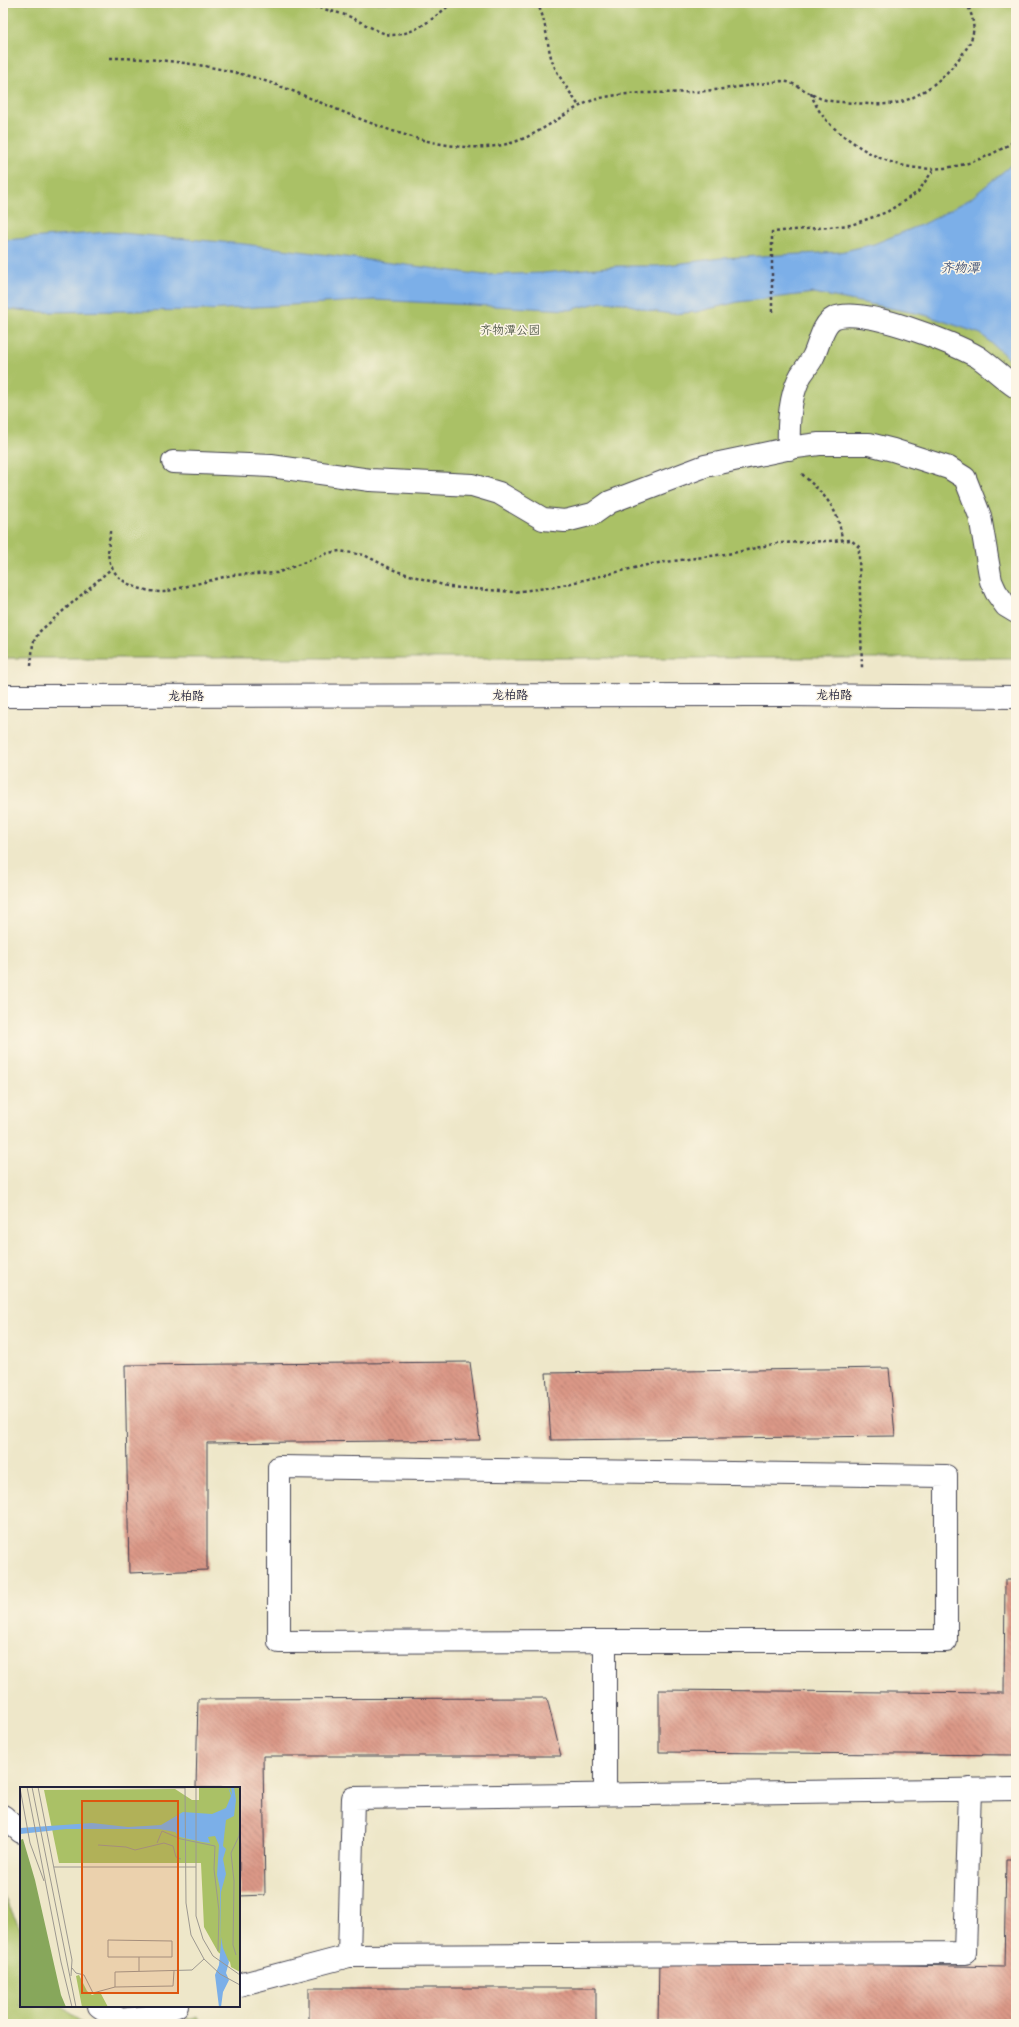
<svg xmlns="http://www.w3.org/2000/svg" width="1019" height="2027" font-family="'Architects Daughter','LXGW WenKai TC',sans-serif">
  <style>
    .park { fill: #aac166; stroke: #667250 }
    .water { fill: #7bafe8; stroke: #4e6892 }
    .building { fill: url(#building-back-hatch) }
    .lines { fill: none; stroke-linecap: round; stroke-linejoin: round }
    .minor-casing { stroke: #414050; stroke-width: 24 }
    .path { stroke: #414050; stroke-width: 2.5; stroke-dasharray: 3 3; stroke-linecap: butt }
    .minor { stroke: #fff; stroke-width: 22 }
    .labels { text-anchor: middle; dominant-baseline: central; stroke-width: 3; stroke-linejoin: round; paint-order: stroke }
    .park-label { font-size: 12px; fill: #525a4a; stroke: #fcf5e5 }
    .street-label { font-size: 12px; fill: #22223b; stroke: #fcf5e5 }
    .water-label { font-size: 13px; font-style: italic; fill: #415378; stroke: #fcf5e5 }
    .inset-road { fill: none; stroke: #9c9890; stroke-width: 1 }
    .view { fill: #de560e; fill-opacity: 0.15; stroke: #de560e; stroke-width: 2 }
    .inset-edge { fill: none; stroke: #22223b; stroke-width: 2 }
  </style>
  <defs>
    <pattern id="building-back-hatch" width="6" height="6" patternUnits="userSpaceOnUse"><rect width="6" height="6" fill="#db9887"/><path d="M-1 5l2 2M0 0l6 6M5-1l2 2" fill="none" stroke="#b17c70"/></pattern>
  </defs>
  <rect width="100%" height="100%" fill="#fcf5e5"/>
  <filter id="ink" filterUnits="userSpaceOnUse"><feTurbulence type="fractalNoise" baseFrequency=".025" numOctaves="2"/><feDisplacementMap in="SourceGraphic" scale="8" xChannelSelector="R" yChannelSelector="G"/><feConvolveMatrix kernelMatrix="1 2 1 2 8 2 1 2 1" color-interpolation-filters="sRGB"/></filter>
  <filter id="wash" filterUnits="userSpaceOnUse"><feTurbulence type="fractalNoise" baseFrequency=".012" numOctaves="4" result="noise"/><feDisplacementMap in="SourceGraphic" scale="16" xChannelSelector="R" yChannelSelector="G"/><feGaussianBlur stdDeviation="0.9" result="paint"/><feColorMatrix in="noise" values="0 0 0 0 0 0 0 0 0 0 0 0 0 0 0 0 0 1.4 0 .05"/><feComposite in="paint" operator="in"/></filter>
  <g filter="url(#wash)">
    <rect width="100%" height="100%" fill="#eee7c9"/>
    <!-- park -->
    <path class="park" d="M3 3H1016V658H3Z
      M3 1894 21 1930V2006H63L83 2024H3Z
      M198 2016 202 2024H172Z"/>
    <!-- water -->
    <path class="water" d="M1016 161V365L981 334 925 315 814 293 738 302 696 312 671 314 651 311 623 303 601 302 570 310 375 300 206 310 46 312 3 309V240L109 232 244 244 484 275 542 273 618 266H660L721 258 840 252 874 244 928 222 970 199Z"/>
    <g id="blocks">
      <!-- building -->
      <path class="building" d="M470 1362 480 1440 207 1443V1570L129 1573 125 1365Z
        M889 1368 895 1436 551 1440 546 1373Z
        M1005 1580H1016V1755L659 1752V1690L1004 1693Z
        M547 1698 561 1756H263L265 1895 239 1896V1788H196L198 1699Z
        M1006 1859H1016V2024H833L658 2021 659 1960 1004 1967Z
        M309 1988H596V2024H309Z"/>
    </g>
  </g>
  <g filter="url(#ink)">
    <use href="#blocks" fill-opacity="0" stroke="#414050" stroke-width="1"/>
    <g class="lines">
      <defs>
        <path id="minor" d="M789 449C788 424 789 396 801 375 805 369 810 363 813 357 819 346 822 324 834 318 861 305 953 343 978 357 991 366 1003 378 1016 387
          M173 462 271 466 370 480 472 485 499 493 543 519 565 521 593 514 610 502 705 466 796 447 819 444H869L893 450 949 468 965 478 980 516 991 581 996 592 1006 606 1016 612
          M3 696 785 695 1016 697
          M605 1641 279 1642V1467L946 1476V1641H605V1793
          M3 1816 21 1832
          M349 1956 965 1953 970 1789
          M239 1985 349 1956 353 1798 1016 1789
          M99 2006 120 2020 147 2017 177 2006"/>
      </defs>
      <!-- minor casing -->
      <use href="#minor" class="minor-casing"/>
      <!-- path -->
      <path class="path" d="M290 3C309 6 327 9 345 15 358 19 380 35 393 35 416 34 435 17 452 3
        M536 3C547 16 546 46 553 63 559 78 570 92 579 106
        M110 58C164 58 223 66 274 84 342 108 436 163 511 143 539 135 562 114 588 102 620 90 658 94 692 92 722 90 751 85 781 81 797 82 807 94 822 99 832 102 843 102 853 103 869 104 889 106 904 101 924 94 945 77 957 61 975 39 978 29 967 3
        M811 93C818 115 832 128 851 141 904 180 962 176 1016 140
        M772 312V232L851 225 887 212 918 192 934 169
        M802 474C824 495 839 507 842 540
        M110 531C110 539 107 551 109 559 114 584 143 592 164 592L232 575 277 573 328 553 340 551 364 555 396 571 450 587 513 592 554 587 651 564 733 553 778 543 851 540 859 547V557L862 668
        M31 666 33 643 39 632 112 568"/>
      <!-- minor -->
      <use href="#minor" class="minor"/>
    </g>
  </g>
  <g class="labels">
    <!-- park labels -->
    <g class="park-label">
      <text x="510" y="330">齐物潭公园</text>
    </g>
    <!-- street labels -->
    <g class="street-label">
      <text x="510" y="695">龙柏路</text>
      <text x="834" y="695">龙柏路</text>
      <text x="186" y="696">龙柏路</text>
    </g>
    <!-- water labels -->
    <g class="water-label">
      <text x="960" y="268">齐物潭</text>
    </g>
  </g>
  <!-- overview -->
  <g transform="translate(20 1787)">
    <rect width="220" height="220" fill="#eee7c9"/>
    <path d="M3 52 15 93 41 208 46 220H0V53Z" fill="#87a75b"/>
    <path d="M179 0H220V185L211 180 210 175 198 165 184 140 181 76H39L24 3 155 2 172 13H179ZM59 188 67 204 72 208 80 205 88 220H62L56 189Z" fill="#aac166"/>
    <path d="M208 0 212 8 211 0H214L216 13 214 29 206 33 203 59 206 62 203 72 206 87 201 105V150L203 161 209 175 206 186 209 193 203 205 201 220H199L195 188 199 178 201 156 200 102 197 88 199 58 195 49 188 50 190 56 182 55 160 50 155 45 139 42H46L0 47V41L72 36 108 40 141 38 163 25 192 27 206 21 211 9Z" fill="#7bafe8"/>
    <path class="inset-road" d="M7 0 41 175 52 220M12 0 56 220M165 0 166 116 171 148 184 172 200 187 220 198M176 0V129L183 152 193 169 220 188M0 1 10 56 24 94M137 56 142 44 161 52 195 59 194 82 199 124 198 164M78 58 106 60 115 63 144 56 153 59 156 70 161 72M34 80H176M216 168 213 158 214 94 211 66 219 49 220 31M119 170H88V153L152 154V170H119V184M52 181 56 186 64 188 73 206 95 200V185L172 183 184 172M51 189 52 173 18 0 165 1M95 200 153 199 154 184"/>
    <path class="view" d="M62 14H158V206H62Z"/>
    <rect width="220" height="220" class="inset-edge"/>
  </g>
  <!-- margin -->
  <rect width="1019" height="2027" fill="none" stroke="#fcf5e5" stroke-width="16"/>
</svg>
